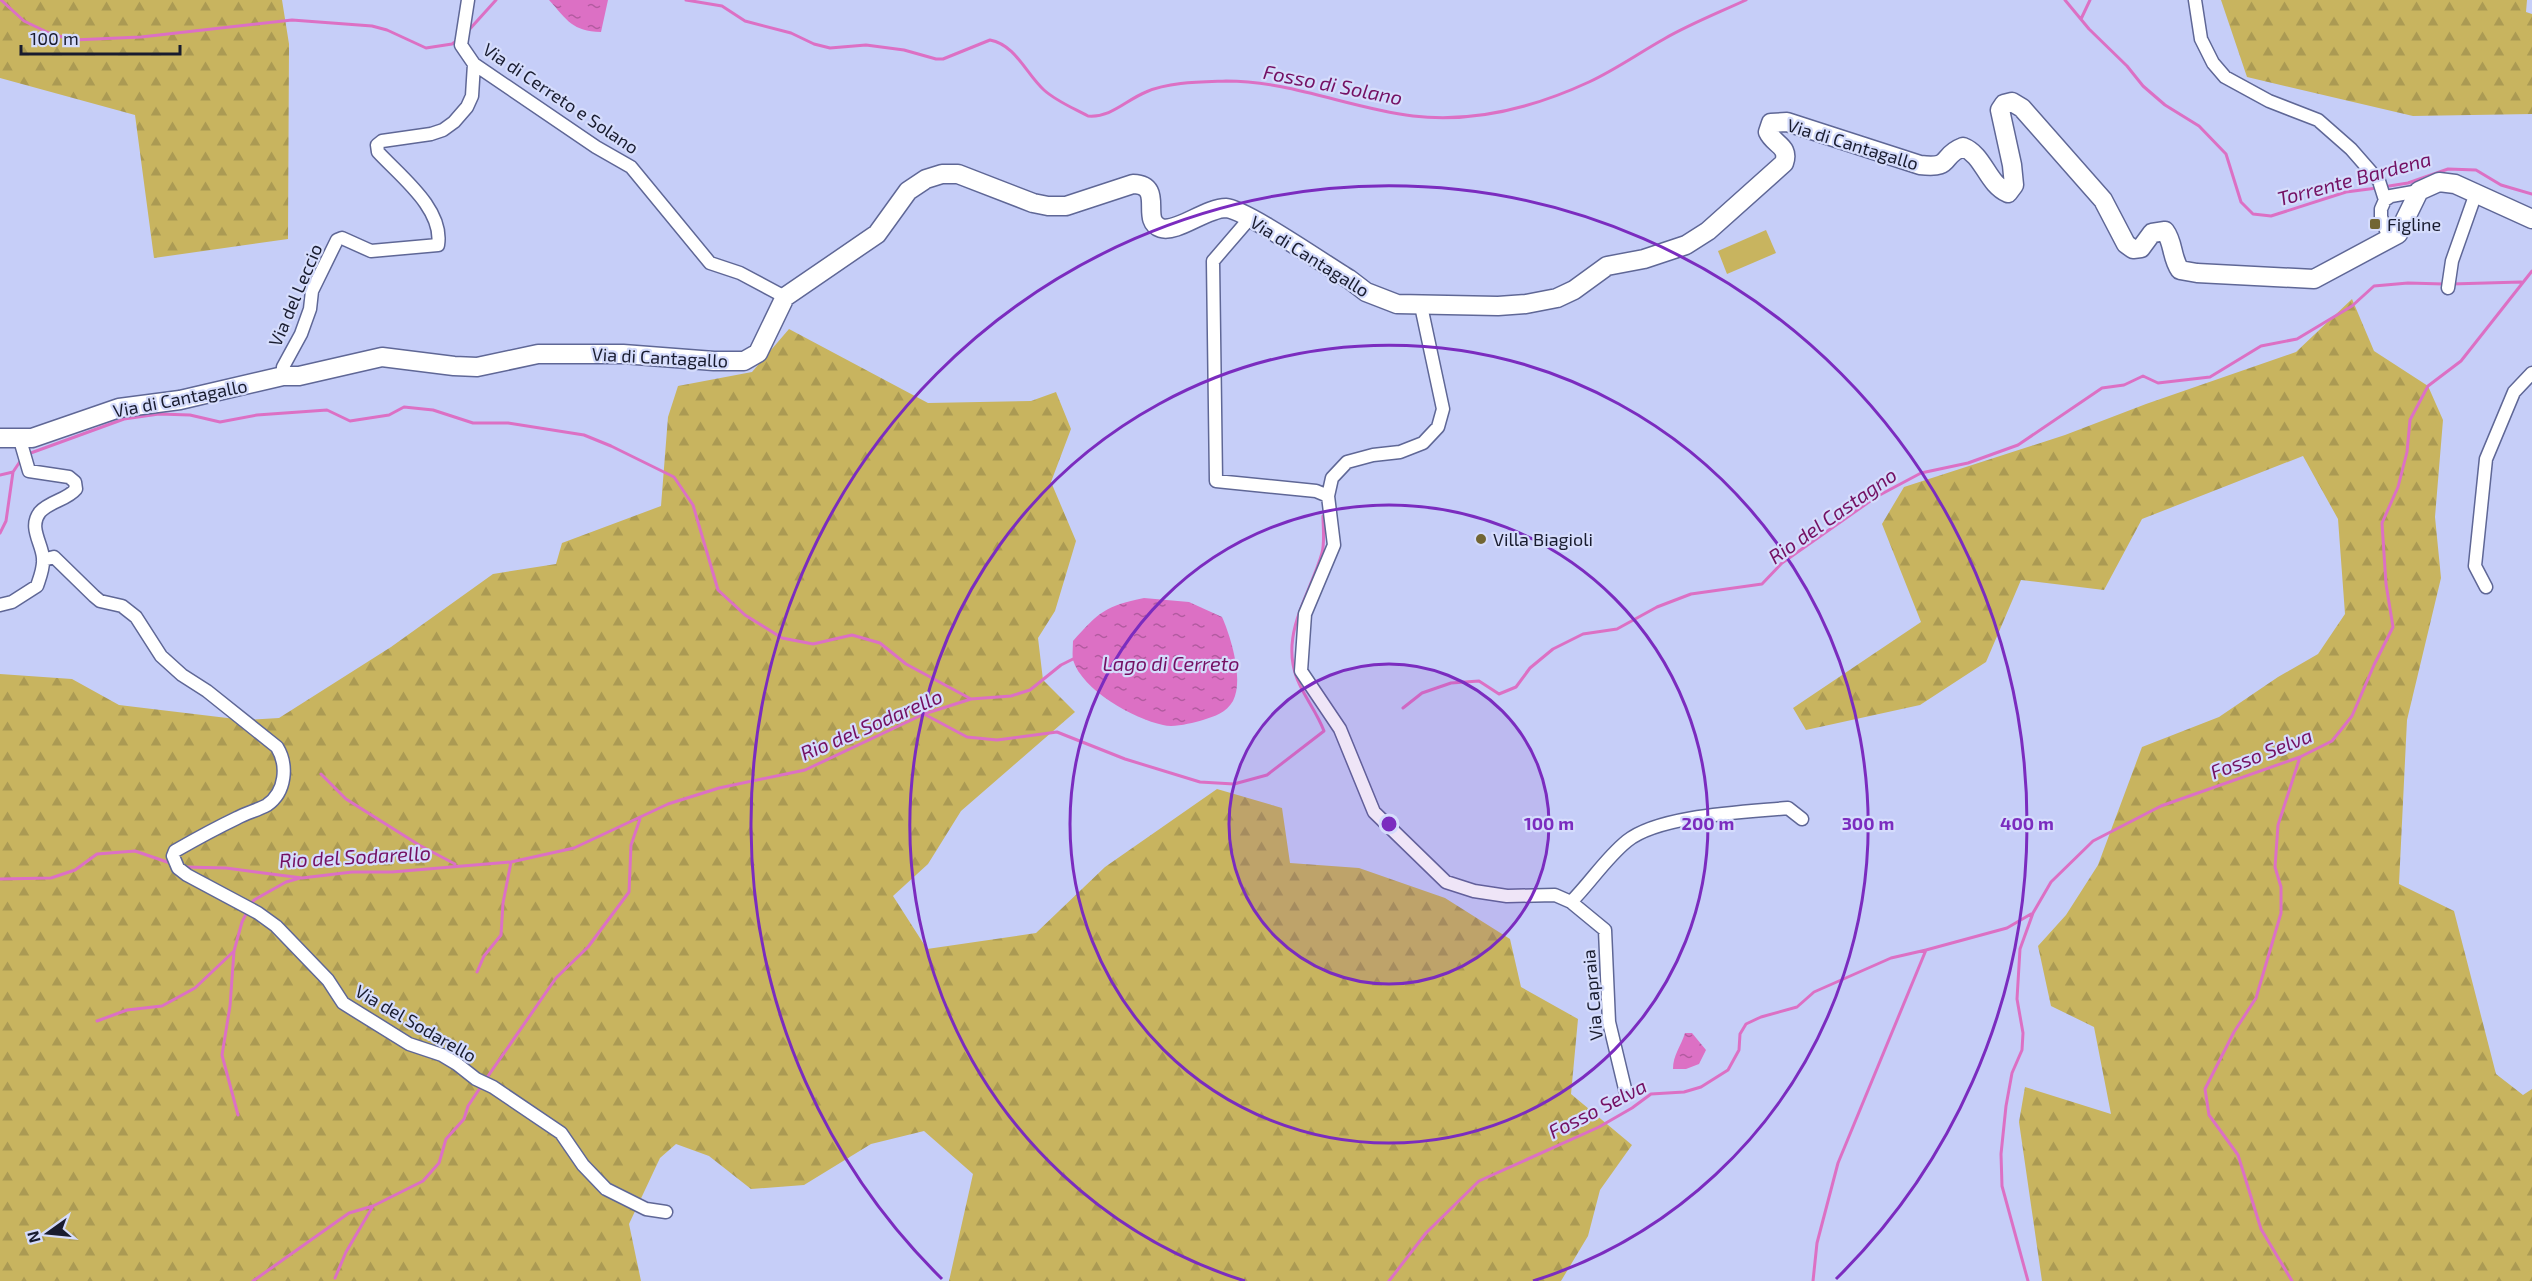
<svg xmlns="http://www.w3.org/2000/svg" width="2532" height="1281" font-family="'Exo 2',sans-serif">
  <style>
    .grass { fill: #c8b45f }
    .forest { fill: url(#forest-firs) }
    .water { fill: url(#water-ripples) }
    .lines { fill: none; stroke-linecap: round; stroke-linejoin: round }
    .stream { stroke: #dc70c4; stroke-width: 3 }
    .street-casing { stroke: #5f6796; stroke-width: 15 }
    .secondary-casing { stroke: #5f6796; stroke-width: 21 }
    .street { stroke: #fff; stroke-width: 12 }
    .secondary { stroke: #fff; stroke-width: 18 }
    .ring { fill: none; stroke: #7b2cbf; stroke-width: 3 }
    .poi-dot { fill: #726633; stroke: #d5dcfc; stroke-width: 2 }
    .labels { text-anchor: middle; dominant-baseline: central; stroke-width: 4.5; stroke-linejoin: round; paint-order: stroke }
    .street-label { font-size: 18px; fill: #191c2f; stroke: #d5dcfc }
    .poi-label { font-size: 18px; fill: #191c2f; stroke: #d5dcfc; text-anchor: start }
    .water-label { font-size: 20px; font-style: italic; fill: #741063; stroke: #d5dcfc }
    .centre { fill: #7b2cbf; stroke: #d5dcfc; stroke-width: 3 }
    .ring-label { font-size: 18px; text-anchor: middle; font-weight: bold; fill: #7b2cbf; stroke: #d5dcfc; stroke-width: 4.5; stroke-linejoin: round; paint-order: stroke }
  </style>
  <defs>
    <pattern id="forest-firs" width="22" height="20" patternUnits="userSpaceOnUse" patternTransform="scale(1.5)"><rect width="22" height="20" fill="#c8b45f"/><path d="M5 1l3.5 6h-7zM16 11l3.5 6h-7z" fill="#ab9a53"/></pattern>
    <pattern id="water-ripples" width="26" height="14" patternUnits="userSpaceOnUse" patternTransform="scale(1.5)"><rect width="26" height="14" fill="#dc70c4"/><path d="M2 4q2-2 4 0t4 0M15 11q2-2 4 0t4 0" fill="none" stroke="#b25ba0"/></pattern>
  </defs>
  <rect width="100%" height="100%" fill="#c6cef8"/>
  <!-- grass -->
  <path class="grass" d="M1766 230 1776 253 1727 274 1718 251Z"/>
  <!-- forest -->
  <path class="forest" d="M0 0H282L289 44 288 239 154 258 135 115 0 78Z
    M2221 0H2527L2526 12 2532 14V114L2413 116 2247 77Z
    M2352 299 2374 351 2428 386 2443 420 2435 517 2441 578 2407 720 2399 884 2454 911 2496 1074 2523 1095 2532 1089V1281H2042L2019 1122 2025 1087 2111 1114 2094 1027 2051 1006 2038 946 2066 915 2098 865 2142 747 2219 717 2278 677 2318 654 2345 614 2338 519 2303 456 2142 519 2104 590 2021 580 1986 662 1920 705 1806 730 1793 708 1921 622 1882 524 1904 487 2065 435 2146 404 2296 352Z
    M789 329 928 403 1031 401 1056 392 1071 429 1051 482 1076 541 1055 611 1038 638 1043 680 1075 712 961 811 928 864 893 896 927 949 1036 933 1105 867 1217 789 1282 808 1290 863 1359 868 1445 898 1510 939 1521 987 1578 1019 1571 1094 1632 1145 1600 1190 1588 1236 1561 1281H949L973 1174 924 1131 871 1144 804 1185 751 1189 709 1156 676 1144 660 1158 629 1224 641 1281H0V674L72 679 119 705 244 720 279 718 391 647 493 574 556 564 562 543 661 506 668 417 678 386 752 372Z"/>
  <!-- water -->
  <path class="water" d="M549 0H608L601 32C572 31 568 21 549 0Z
    M1144 598 1189 602 1222 617C1231 637 1244 680 1233 701 1226 713 1215 716 1203 720 1192 723 1174 728 1163 725 1134 719 1082 690 1073 660 1072 654 1073 647 1073 641 1099 612 1105 606 1144 598Z
    M1685 1033H1692L1706 1050 1699 1064 1686 1069H1673C1673 1055 1681 1046 1685 1033Z"/>
  <g class="lines">
    <!-- stream -->
    <path class="stream" d="M1 0 24 21 49 33 73 40 141 37 292 20 372 26 387 30 426 48 452 44 459 39
      M686 0 722 6 745 21 791 33 814 44 830 48 866 45 904 50 936 59H943L990 40C1016 45 1026 74 1044 90 1056 101 1073 108 1088 116 1111 118 1126 100 1146 92 1169 82 1201 82 1226 81 1291 81 1349 108 1413 116 1473 123 1535 107 1589 82 1615 70 1639 53 1664 39 1690 24 1718 13 1746 0
      M2065 0 2089 29 2127 66 2143 86 2165 105 2199 126 2226 154 2241 202 2253 214 2271 216 2346 192 2377 188
      M2081 19 2090 0
      M468 31 496 0
      M2383 187 2408 183 2448 169 2476 170 2501 185 2532 194
      M2451 284 2521 282
      M28 454 124 419 159 414 190 415 220 422 257 415 327 410 350 421 389 415 404 407 433 410 473 423H508L584 435 611 446 674 477 693 505 718 590 745 615 782 638 813 644 852 635 880 643 906 664 971 699
      M0 475 13 472 21 460
      M0 533 6 521 13 472
      M1403 708 1422 693 1451 683 1479 681 1499 694 1516 687 1530 668 1553 649 1583 634 1617 629 1657 607 1691 594 1762 584 1782 563 1876 497 1921 473 1968 463 2018 445 2102 388 2124 385 2143 376 2158 383 2210 377 2261 346 2297 339 2352 306 2374 286 2408 283 2444 284
      M924 714 967 737 997 740 1057 732 1125 759 1200 782 1234 784 1267 775 1324 731C1315 707 1297 689 1293 664 1286 625 1312 589 1322 553 1325 542 1323 528 1323 516
      M321 774 346 799 419 845 455 864
      M185 867 226 868 302 878 352 872H392L511 862 574 848 668 804 719 788 805 770 924 714 971 699 1011 696 1030 690 1061 665 1073 659
      M0 879 51 878 75 870 97 854 135 851 170 863
      M251 904 254 900 286 882 300 878
      M477 972 484 956 501 935 503 903 511 862
      M97 1021 127 1010 162 1006 195 988 233 952
      M486 1079 556 978 588 947 629 892 631 845 640 819
      M238 1115 222 1055 230 1006 234 951 242 922 248 910
      M335 1278 346 1252 373 1206
      M253 1281 349 1213 373 1206 423 1181 439 1163 446 1139 464 1119 468 1106 482 1085
      M1389 1281 1426 1233 1479 1181 1599 1127 1632 1108 1651 1094 1684 1092 1701 1087 1728 1070 1739 1050 1740 1034 1746 1024 1761 1017 1797 1007 1814 992 1891 958 1926 950
      M1813 1281 1817 1243 1838 1163 1926 950 2007 928 2031 914
      M2028 1281 2002 1186 2001 1154 2006 1106 2012 1073 2022 1050 2023 1033 2017 999 2020 949 2033 913 2051 882 2093 841 2161 806 2300 757 2332 741 2352 716 2374 665 2393 627 2386 584 2382 523 2398 487 2407 452 2410 420 2428 386 2461 361 2532 271
      M2292 1281 2261 1229 2238 1155 2209 1115 2205 1089 2234 1032 2256 998 2281 913V887L2275 867 2278 825 2300 757"/>
    <defs>
      <path id="street" d="M468 0 461 45 474 64 596 147 631 167 710 263 740 273 785 297
        M2195 0 2201 39 2213 63 2225 77 2269 101 2318 120 2351 149 2379 181 2385 200 2381 209V217L2389 238
        M2385 200 2391 196 2419 191
        M1250 218 1213 261 1216 481 1316 491 1328 496
        M2448 288 2452 261 2476 193
        M1421 306 1443 409 1438 427 1423 443 1400 452 1373 455 1347 462 1332 478 1328 496 1334 545 1305 614 1301 671 1340 729 1374 812 1446 882 1474 891 1507 896 1555 895 1571 902 1605 930 1609 1022 1626 1093
        M283 376V367L301 334 310 309 312 291 337 240 342 238 371 251 438 245C444 209 400 176 378 152L377 145 382 141 431 134 443 130 454 122 467 107 472 96 474 64
        M43 560 54 557 94 596 100 601 122 606 136 617 161 656 182 675 207 691 277 747C288 765 286 792 267 805 258 810 246 813 237 818 216 828 196 839 175 851L173 856 178 868 187 875 258 913 276 926 328 980 343 1003 409 1044 442 1055 457 1064 476 1079 493 1087 561 1133 583 1165 606 1189 646 1209 666 1212
        M2486 587 2475 566 2486 459 2514 392 2532 373
        M0 605 12 602 37 586C40 577 44 568 43 558 42 543 28 527 40 512 50 501 67 500 76 489L75 482 69 477 29 471 20 440
        M1571 902C1591 882 1605 859 1627 841 1659 815 1746 812 1788 808L1802 819"/>
      <path id="secondary" d="M0 438H32L119 408 180 400 283 376H299L382 357 454 366 477 367 538 354H623L714 361H744L758 353 785 297 877 234 908 191 926 179 942 174H958L1033 203 1048 206H1066L1133 184C1166 185 1139 221 1161 228 1177 233 1206 208 1226 208 1245 209 1327 266 1349 279L1366 292 1397 304 1498 306 1526 304 1557 298 1574 290 1607 266 1644 259 1686 245 1708 231 1784 163C1790 146 1774 145 1768 132L1771 123 1787 122 1920 165C1954 169 1939 156 1963 147 1984 155 1987 184 2008 193L2014 185 2012 165 2000 110 2004 104 2012 102 2022 108 2103 200 2126 244 2133 249 2141 248 2152 233 2165 231C2174 243 2171 257 2180 270L2197 273 2314 279 2398 234 2419 191 2439 182 2455 184 2532 219"/>
    </defs>
    <!-- street casing -->
    <use href="#street" class="street-casing"/>
    <!-- secondary casing -->
    <use href="#secondary" class="secondary-casing"/>
    <!-- street -->
    <use href="#street" class="street"/>
    <!-- secondary -->
    <use href="#secondary" class="secondary"/>
  </g>
  <!-- distance rings -->
  <circle cx="1389" cy="824" r="160" fill="#7b2cbf" fill-opacity=".12"/>
  <g class="ring">
    <circle cx="1389" cy="824" r="160"/>
    <circle cx="1389" cy="824" r="319"/>
    <path d="M1245 1281A479 479 0 1 1 1533 1281"/>
    <path d="M942 1279A638 638 0 1 1 1836 1279"/>
  </g>
  <!-- markers -->
  <g class="poi-dot">
    <rect x="2369" y="218" width="12" height="12" rx="3"/>
    <circle cx="1481" cy="539" r="6"/>
  </g>
  <g class="labels">
    <!-- street labels -->
    <g class="street-label">
      <text transform="translate(561 98) rotate(34)">Via di Cerreto e Solano</text>
      <text transform="translate(1853 144) rotate(17)">Via di Cantagallo</text>
      <text transform="translate(1310 256) rotate(32)">Via di Cantagallo</text>
      <text transform="translate(295 295) rotate(-67)">Via del Leccio</text>
      <text transform="translate(660 357) rotate(3)">Via di Cantagallo</text>
      <text transform="translate(180 398) rotate(-11)">Via di Cantagallo</text>
      <text transform="translate(1592 995) rotate(-95)">Via Capraia</text>
      <text transform="translate(416 1023) rotate(30)">Via del Sodarello</text>
    </g>
    <!-- poi labels -->
    <g class="poi-label">
      <text x="2387" y="224">Figline</text>
      <text x="1493" y="539">Villa Biagioli</text>
    </g>
    <!-- water labels -->
    <g class="water-label">
      <text transform="translate(1333 84) rotate(11)">Fosso di Solano</text>
      <text transform="translate(2354 178) rotate(-15)">Torrente Bardena</text>
      <text transform="translate(1832 515) rotate(-35)">Rio del Castagno</text>
      <text x="1171" y="663">Lago di Cerreto</text>
      <text transform="translate(871 724) rotate(-23)">Rio del Sodarello</text>
      <text transform="translate(2261 753) rotate(-21)">Fosso Selva</text>
      <text transform="translate(355 856) rotate(-3)">Rio del Sodarello</text>
      <text transform="translate(1597 1108) rotate(-27)">Fosso Selva</text>
    </g>
  </g>
  <circle cx="1389" cy="824" r="9" class="centre"/>
  <g class="ring-label">
    <text x="1549" y="830">100 m</text>
    <text x="1708" y="830">200 m</text>
    <text x="1868" y="830">300 m</text>
    <text x="2027" y="830">400 m</text>
  </g>
  <!-- north arrow -->
  <g transform="translate(48 1233) rotate(255)" stroke="#d5dcfc" stroke-width="4.5" paint-order="stroke">
  <path d="M0-4.5L10 22L0 15L-10 22Z" fill="#191c2f"/>
  <text y="-9" font-size="16" font-weight="bold" text-anchor="middle" fill="#191c2f">N</text>
  </g>
  <!-- scale -->
  <path d="M21 45v9h159v-9" fill="none" stroke="#191c2f" stroke-width="3"/>
  <text x="30" y="45" font-size="18" fill="#191c2f" stroke="#d5dcfc" stroke-width="4.5" paint-order="stroke">100 m</text>
</svg>
